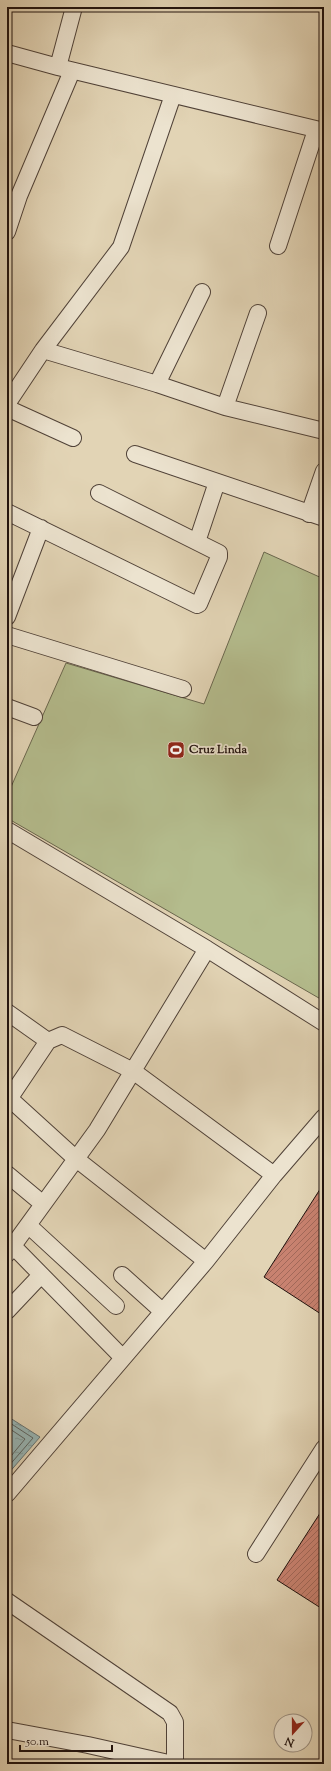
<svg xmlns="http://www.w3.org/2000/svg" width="331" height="1771" font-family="'Sorts Mill Goudy',serif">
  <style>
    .pitch { fill: #b4bc8d; stroke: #6a674e }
    .water { fill: url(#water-ripples); stroke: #677473 }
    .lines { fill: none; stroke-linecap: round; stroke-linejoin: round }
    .shore { stroke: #5c6462; stroke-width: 1 }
    .building { fill: url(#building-hatch); stroke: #20120e }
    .minor-casing { stroke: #504238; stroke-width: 18 }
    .minor { stroke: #ece3cf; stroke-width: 16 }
    .labels { text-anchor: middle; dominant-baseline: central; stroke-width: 3.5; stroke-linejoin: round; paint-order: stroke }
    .poi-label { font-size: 12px; font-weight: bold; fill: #20120e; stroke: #ece3cf; text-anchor: start }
  </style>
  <defs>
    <pattern id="water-ripples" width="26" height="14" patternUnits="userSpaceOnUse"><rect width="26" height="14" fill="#97b6b6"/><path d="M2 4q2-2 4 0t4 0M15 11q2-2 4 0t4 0" fill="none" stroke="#829b9b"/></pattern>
    <pattern id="building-hatch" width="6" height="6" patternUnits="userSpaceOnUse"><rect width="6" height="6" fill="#c88270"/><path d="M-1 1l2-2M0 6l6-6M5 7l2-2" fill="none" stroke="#a2695a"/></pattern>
  </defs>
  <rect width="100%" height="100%" fill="#e2d4b5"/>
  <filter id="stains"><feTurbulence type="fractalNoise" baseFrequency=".005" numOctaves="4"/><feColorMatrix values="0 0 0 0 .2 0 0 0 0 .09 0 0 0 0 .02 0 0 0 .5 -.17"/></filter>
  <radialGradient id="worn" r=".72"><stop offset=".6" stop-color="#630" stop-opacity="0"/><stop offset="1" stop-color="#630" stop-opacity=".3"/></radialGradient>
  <!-- pitch -->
  <path class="pitch" d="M264 552 324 579V1001L7 818V796L66 663 204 704Z"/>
  <!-- water -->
  <path class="water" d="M7 1416 40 1437 7 1475Z"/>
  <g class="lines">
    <!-- shore -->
    <path class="shore" d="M7 1421 33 1438 7 1468
      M7 1427 25 1439 7 1461"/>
  </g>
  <!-- building -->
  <path class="building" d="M324 1183V1316L264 1277Z
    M324 1507V1610L277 1580Z"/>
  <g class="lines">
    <defs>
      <path id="minor" d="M7 53 58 67 324 131
        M58 67 74 7
        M7 232 19 196 72 71
        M278 246 316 130
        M43 350 157 384 225 407 324 431
        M157 384 202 292
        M7 404 43 350 121 247 173 95
        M225 407 258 313
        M7 408 73 438
        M135 454 324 518
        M7 512 197 605 199 604 219 557V553L99 493
        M309 514 324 471
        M197 542 217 482
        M7 617 41 528
        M7 635 183 689
        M7 707 34 717
        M7 830 207 949 324 1023
        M7 1012 48 1041
        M9 1098 75 1158 206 1261
        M7 1102 48 1041 62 1035 133 1071 274 1175
        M7 1174 43 1204
        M28 1225 116 1306
        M13 1246 123 1358
        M7 1254 97 1130 207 949
        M122 1275 162 1311
        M7 1311 41 1275
        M7 1494 206 1261 274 1175 324 1117
        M256 1554 324 1448
        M7 1601 170 1713 175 1722V1764
        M7 1730 88 1745 173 1764"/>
    </defs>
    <!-- minor casing -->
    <use href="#minor" class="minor-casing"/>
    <!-- minor -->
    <use href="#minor" class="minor"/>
  </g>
  <!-- icons -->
  <defs>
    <symbol id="stadium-square" viewBox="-11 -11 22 22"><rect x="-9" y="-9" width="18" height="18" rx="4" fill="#8f2418" stroke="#ece3cf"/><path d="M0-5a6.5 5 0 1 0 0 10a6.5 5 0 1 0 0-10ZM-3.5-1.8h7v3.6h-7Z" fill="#fff"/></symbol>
  </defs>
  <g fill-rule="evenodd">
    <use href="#stadium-square" x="166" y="740" width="20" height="20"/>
  </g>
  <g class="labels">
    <!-- poi labels -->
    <g class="poi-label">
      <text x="189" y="750">Cruz Linda</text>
    </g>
  </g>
  <!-- margin -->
  <rect width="331" height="1771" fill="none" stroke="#e2d4b5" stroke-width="24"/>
  <rect x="8" y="8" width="315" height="1755" fill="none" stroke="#20120e" stroke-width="2"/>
  <rect x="12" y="12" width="307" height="1747" fill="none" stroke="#20120e"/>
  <!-- north arrow -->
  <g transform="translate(293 1733) rotate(201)"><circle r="19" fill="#ece3cf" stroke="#9a8f82"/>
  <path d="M0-3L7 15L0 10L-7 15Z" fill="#8f2418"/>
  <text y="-6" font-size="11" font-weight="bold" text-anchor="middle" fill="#20120e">N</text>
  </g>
  <!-- scale -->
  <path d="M20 1745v6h92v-6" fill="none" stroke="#20120e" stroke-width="2"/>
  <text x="26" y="1745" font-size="12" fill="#20120e" stroke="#ece3cf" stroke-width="3" paint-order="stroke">50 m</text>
  <rect width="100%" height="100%" filter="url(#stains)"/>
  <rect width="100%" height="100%" fill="url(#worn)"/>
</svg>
